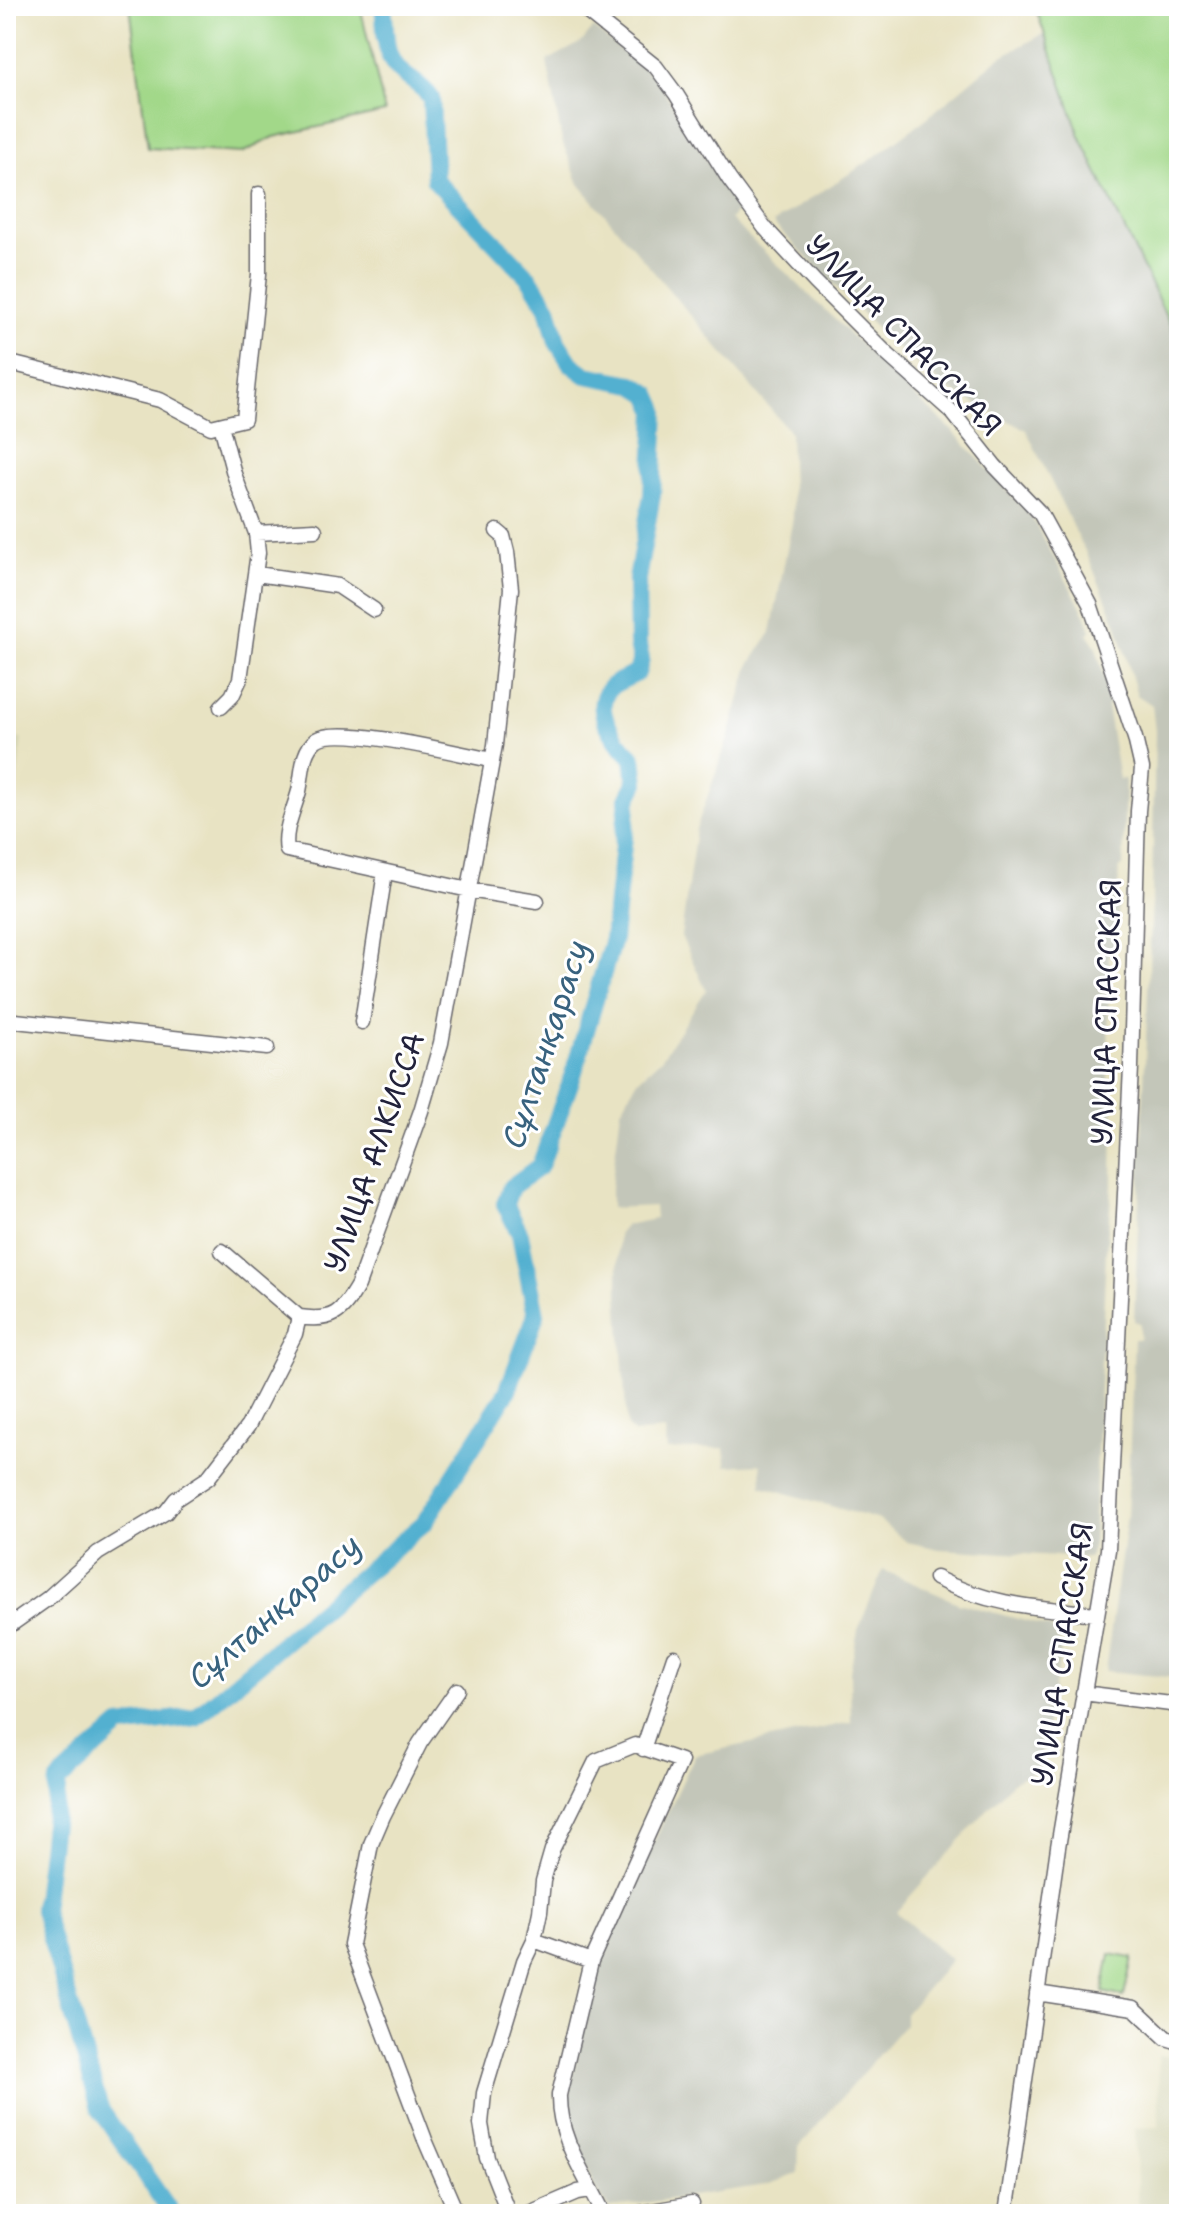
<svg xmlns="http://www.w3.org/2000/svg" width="1185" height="2220" font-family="'Shantell Sans',sans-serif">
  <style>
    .built { fill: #d6d6b6 }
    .industrial { fill: #c3c6b9 }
    .green { fill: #a2d889; stroke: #627d62; stroke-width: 2 }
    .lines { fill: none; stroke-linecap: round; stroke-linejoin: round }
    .river { stroke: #52b0d0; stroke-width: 18 }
    .minor-casing { stroke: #67666b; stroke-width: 17 }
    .minor { stroke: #fff; stroke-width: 14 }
    .labels { text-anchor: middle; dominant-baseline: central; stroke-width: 6; stroke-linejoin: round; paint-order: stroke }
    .street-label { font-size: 30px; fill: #22223b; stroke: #fff }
    .water-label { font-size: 32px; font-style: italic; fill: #38627e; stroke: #fff }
  </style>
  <rect width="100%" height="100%" fill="#fff"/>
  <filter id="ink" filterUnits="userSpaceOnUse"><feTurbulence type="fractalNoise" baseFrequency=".0125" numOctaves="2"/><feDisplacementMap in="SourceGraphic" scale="16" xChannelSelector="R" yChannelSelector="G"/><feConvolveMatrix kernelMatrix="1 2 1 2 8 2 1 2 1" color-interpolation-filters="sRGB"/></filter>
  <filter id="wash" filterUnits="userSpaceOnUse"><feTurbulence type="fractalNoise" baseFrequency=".006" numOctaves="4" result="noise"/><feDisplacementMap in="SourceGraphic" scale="32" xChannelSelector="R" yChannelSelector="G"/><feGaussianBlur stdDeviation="1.8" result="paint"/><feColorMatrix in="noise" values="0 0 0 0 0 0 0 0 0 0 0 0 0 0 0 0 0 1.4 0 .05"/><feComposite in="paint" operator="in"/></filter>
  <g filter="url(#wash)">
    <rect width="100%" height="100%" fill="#e8e3c3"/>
    <!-- built -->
    <path class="built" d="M6 736 22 739 6 880Z
      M1158 2056H1179V2214H1138L1135 2128 1159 2127Z"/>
    <!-- industrial -->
    <path class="industrial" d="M593 28 656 78 738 210 730 219 908 390 952 430 1032 518 1086 616 1091 631 1088 633 1096 648 1111 702 1107 706 1119 779H1125L1123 867 1119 868 1117 948 1109 951 1108 1091 1113 1112 1112 1186 1106 1251 1093 1543 1089 1558 939 1549 907 1542 879 1520 762 1486 761 1464 726 1466 725 1448 667 1450 665 1430 633 1433 627 1426 618 1293V1235L626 1225 655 1219 654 1206 611 1208V1188L621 1110 637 1081 662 1058 706 990 681 936 696 829 728 739 749 666 771 632 793 518 790 432 579 184 562 141 547 61 582 42Z
      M1045 33 1080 136 1179 343V1678L1105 1671 1127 1517 1134 1339H1140V1323L1134 1321 1152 899 1155 731 1152 705 1137 695 1117 625 1089 559 1026 430 948 389 893 344 773 223 869 161 927 118 997 59Z
      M883 1570 958 1603 1051 1628 1062 1645 1038 1770 1012 1782 896 1912 951 1960 905 2014V2024L799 2147 798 2174 766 2185 609 2208 595 2189 582 2154 569 2129 565 2111 594 1984 635 1882 695 1755 851 1722 850 1672 858 1630Z"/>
    <!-- green -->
    <path class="green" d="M130 6H360L385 112 274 137 242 153 148 148Z
      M1035 6H1179V343L1080 136Z
      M1110 1954 1132 1958 1124 1997 1103 1992Z"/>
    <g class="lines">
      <!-- river -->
      <path class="river" d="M172 2214 100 2109 43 1910 58 1781 120 1726 196 1717 424 1523 507 1392 536 1315 520 1234 505 1204 511 1187 540 1166 572 1078 613 939 628 799 636 783 633 758C616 742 587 706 613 685 620 680 630 677 637 673L641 659 638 644 637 579 652 495 656 410 649 394 633 384 586 375 571 364 557 342 548 307 529 278 435 180 431 98C422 84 408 80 397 68 383 54 386 25 383 6"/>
    </g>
  </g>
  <g filter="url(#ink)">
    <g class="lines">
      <defs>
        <path id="minor" d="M580 6 656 67 676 94 729 179 765 228 815 282 888 355 953 413 995 466 1040 513 1090 604 1135 738 1142 768 1138 811 1131 1067 1108 1550 1058 1847 1006 2214
          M6 362 160 400 211 427 244 419 259 274V194
          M256 533 315 530
          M257 574 338 586 374 610
          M221 707 232 696 240 679 258 553 256 533 234 474 221 425
          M491 760C461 754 338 724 316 740 301 752 303 774 299 791 294 810 283 831 287 850L469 890 537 901
          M6 1020 267 1048
          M362 1022 385 872
          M222 1251 299 1317
          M299 1317C333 1322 342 1313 358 1285L421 1111 441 1043 495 745 511 589 507 552 503 536 497 531
          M936 1578C986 1605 1040 1608 1096 1614
          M6 1628 47 1599 98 1553 166 1512 176 1499 208 1478 248 1426 295 1334 299 1317
          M1083 1693 1179 1705
          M643 1749 674 1657
          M534 1940 591 1961
          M1037 1993 1134 2008 1166 2038 1179 2042
          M457 2214 425 2140 351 1944 371 1844 383 1816 420 1743 457 1690
          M509 2214 487 2158 481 2124 484 2093 524 1961 534 1940 540 1912 543 1881 552 1850 596 1761 635 1745 681 1761 591 1961 559 2095C558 2139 586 2176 604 2214
          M527 2214 578 2192 590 2190
          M635 2214 692 2204"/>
      </defs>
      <!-- minor casing -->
      <use href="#minor" class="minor-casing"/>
      <!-- minor -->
      <use href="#minor" class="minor"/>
    </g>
  </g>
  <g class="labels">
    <!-- street labels -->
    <g class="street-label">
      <text transform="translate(904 335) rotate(46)">УЛИЦА СПАССКАЯ</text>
      <text transform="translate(1106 1012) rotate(-88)">УЛИЦА СПАССКАЯ</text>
      <text transform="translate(374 1152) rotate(-71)">УЛИЦА АЛКИССА</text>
      <text transform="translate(1062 1654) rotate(-81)">УЛИЦА СПАССКАЯ</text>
    </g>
    <!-- water labels -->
    <g class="water-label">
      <text transform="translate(545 1044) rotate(-72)">Сұлтанқарасу</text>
      <text transform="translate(274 1611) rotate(-41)">Сұлтанқарасу</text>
    </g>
  </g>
  <!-- margin -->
  <rect width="1185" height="2220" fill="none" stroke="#fff" stroke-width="32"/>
</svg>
